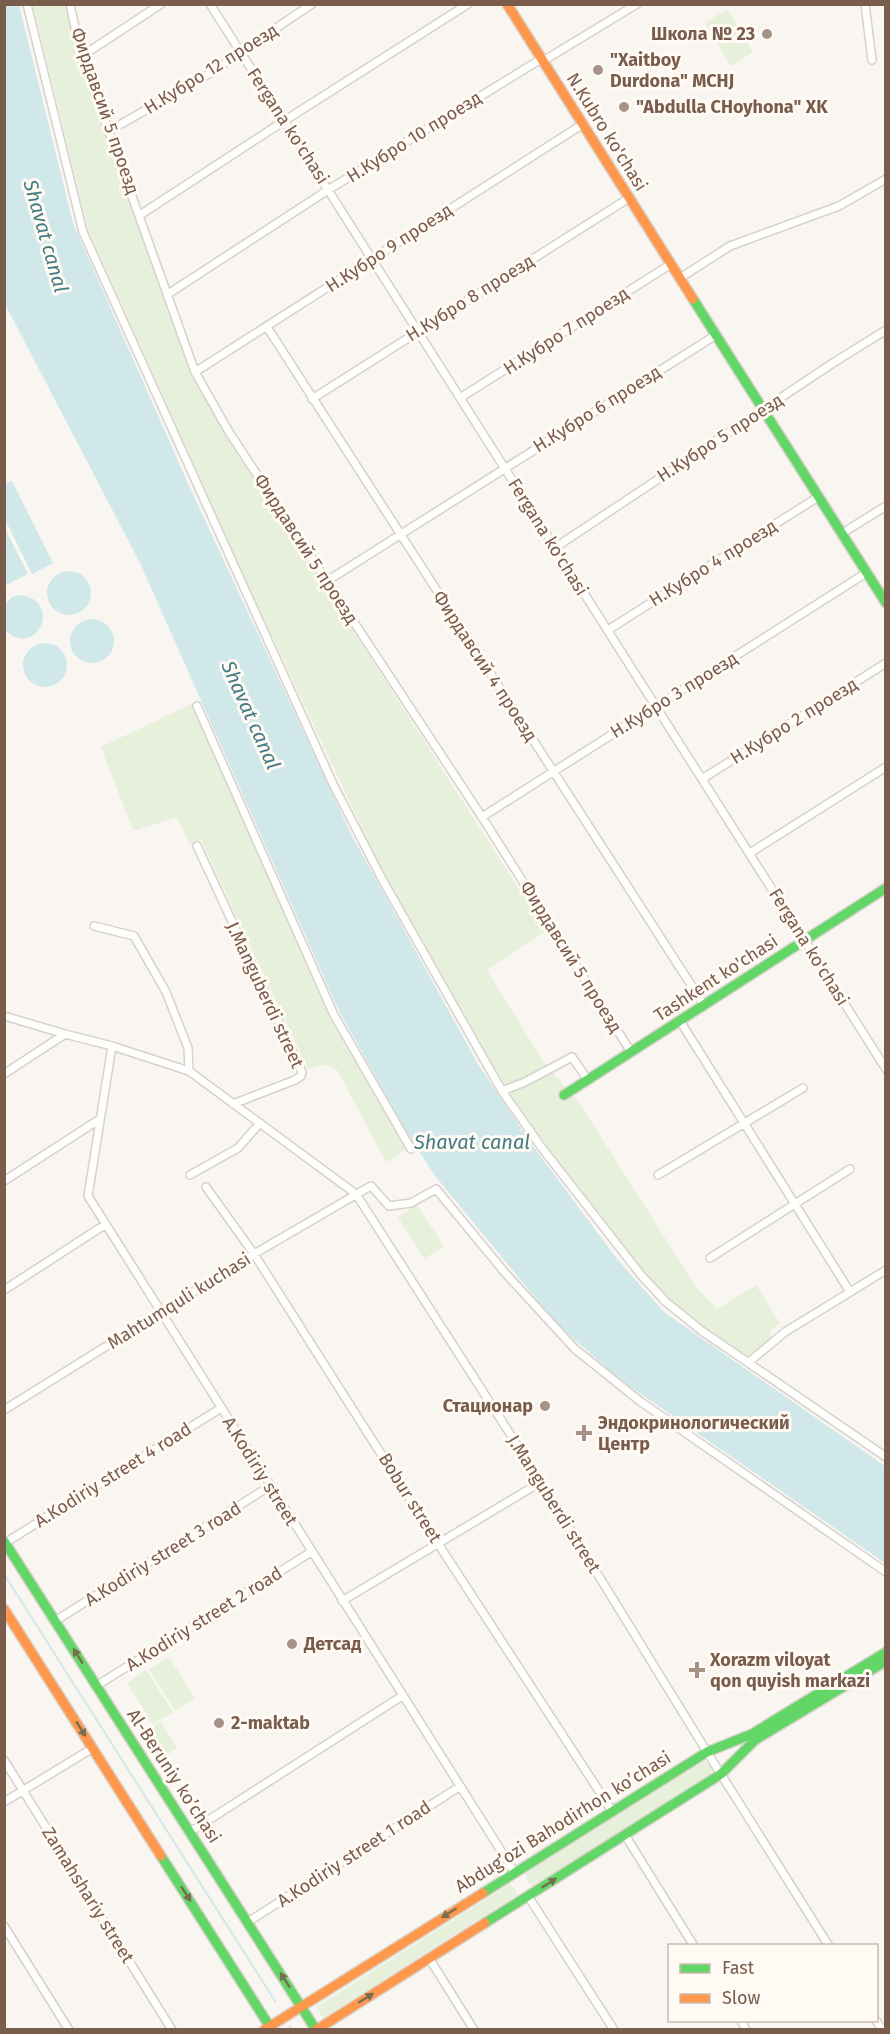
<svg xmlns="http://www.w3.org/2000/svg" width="890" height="2034" font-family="'Fira Sans',sans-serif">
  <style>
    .green { fill: #e7f0db }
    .water { fill: #d0e8ea }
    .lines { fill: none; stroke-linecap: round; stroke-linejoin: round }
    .stream { stroke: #d0e8ea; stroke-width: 2 }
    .street-casing { stroke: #d7d1cb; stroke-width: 10 }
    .fast-casing { stroke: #d9d2cb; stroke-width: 12 }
    .slow-casing { stroke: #d9d2cb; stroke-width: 12 }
    .street { stroke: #fefefd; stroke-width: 7 }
    .fast { stroke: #63d668; stroke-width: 9 }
    .slow { stroke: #ff974d; stroke-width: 9 }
    .oneway { fill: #776e51 }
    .poi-dot { fill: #a69286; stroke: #fffaf3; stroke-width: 2 }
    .labels { text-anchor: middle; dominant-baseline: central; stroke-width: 6; stroke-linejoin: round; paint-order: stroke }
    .poi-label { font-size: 18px; font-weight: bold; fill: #7a5c4d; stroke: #fffaf3; text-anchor: start }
    .street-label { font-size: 18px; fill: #7a5c4d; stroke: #fffaf3 }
    .water-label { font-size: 20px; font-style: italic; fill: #437c86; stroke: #fffaf3 }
  </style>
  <rect width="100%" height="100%" fill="#f9f5f0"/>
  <!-- green -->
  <path class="green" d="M33 5H68L169 303 220 423 546 931 487 970 543 1061 582 1107 696 1287 717 1309 756 1285 780 1323 769 1332 772 1338 749 1357 710 1331 668 1297 640 1268 544 1145 501 1079 377 860 254 598 89 232Z
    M727 9 753 52 731 66 705 23Z
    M191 704 333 1024 406 1150 386 1162 337 1070 324 1064 308 1069 201 840 190 845 177 817 133 831 101 747Z
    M417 1205 444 1246 424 1259 398 1217Z
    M169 1657 195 1698 175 1711 149 1669Z
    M146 1670 173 1712 153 1724 127 1683Z
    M161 1721 177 1748 164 1756 147 1730Z
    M703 1762H707L712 1769 710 1774 533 1887 527 1881 526 1873Z
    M510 1884 515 1889 517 1895 323 2018 316 2007Z"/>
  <!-- water -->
  <path class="water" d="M4 5H19L73 223 190 488 351 834 478 1064 533 1146 617 1259 664 1312 885 1466V1563L618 1378 556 1323 436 1177 408 1135 338 1009 140 563 5 304Z
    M12 481 53 563 32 574 5 519V484Z
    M4 527 28 574 6 585 4 581Z
    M47 593a22 22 0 1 1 44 0a22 22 0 1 1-44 0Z
    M19 595C65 599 36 661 5 630V604L12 597Z
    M70 641a22 22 0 1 1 44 0a22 22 0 1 1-44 0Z
    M23 665a22 22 0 1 1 44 0a22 22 0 1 1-44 0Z"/>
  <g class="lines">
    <!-- stream -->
    <path class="stream" d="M4 1574 275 2001
      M290 2026 292 2030"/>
    <defs>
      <path id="street" d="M27 4 83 232 333 784 382 879 502 1091 525 1082 572 1057 588 1080
        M70 4 80 51 195 372 229 432 482 817 631 1052
        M210 4 886 1069
        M865 4 872 60
        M82 56 161 4
        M543 61 637 4
        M109 131 214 71 240 52 312 4
        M140 215 284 121 468 4
        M680 278 730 246 839 206 886 179
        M168 294 328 190 541 59
        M267 327 704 1005
        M195 372 583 124
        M460 398 671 264
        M312 399 629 198
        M841 534 886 506
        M556 547 833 363 886 330
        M327 581 716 335
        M608 630 818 497
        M197 706 334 1015 411 1149
        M702 779 886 663
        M482 817 866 573
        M197 846 302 1072 301 1076 295 1080 233 1104
        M750 853 886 767
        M94 926 134 936 166 992 188 1048 189 1071
        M4 1016 65 1034 112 1046 189 1071 356 1194 541 1482 707 1752 829 1946
        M680 1021 850 1292
        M112 1046 88 1196 515 1873
        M4 1074 65 1034
        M502 1091 542 1148 641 1275 666 1302 702 1331 886 1457
        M190 1175 238 1148 260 1123
        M658 1175 803 1088
        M4 1181 100 1119
        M206 1187 254 1254 437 1542 612 1811
        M710 1258 850 1169
        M4 1290 106 1224
        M749 1362 785 1332 886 1270
        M4 1410 254 1254 369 1187 371 1186 389 1206 411 1203 436 1189 506 1274 575 1349 641 1402 886 1572
        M5 1543 221 1408
        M342 1601 541 1482
        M55 1621 270 1486
        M96 1686 311 1552
        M4 1760 172 2030
        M4 1802 93 1748
        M190 1832 402 1696
        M625 1835 694 1946
        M528 1896 614 2030
        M248 1922 459 1787
        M4 1926 69 2030
        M429 1958 474 2030
        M741 2020 746 2030
        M876 2020 882 2030"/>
      <path id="fast" d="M693 299 886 603
        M564 1095 886 888
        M4 1541 316 2030
        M161 1856 272 2030
        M483 1893 707 1752 752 1734 886 1652
        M485 1923 721 1774 755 1740 886 1661"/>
      <path id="slow" d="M507 4 693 299
        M4 1609 161 1856
        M264 2030 483 1893
        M316 2030 485 1923"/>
    </defs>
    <!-- street casing -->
    <use href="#street" class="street-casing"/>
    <!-- fast casing -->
    <use href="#fast" class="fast-casing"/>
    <!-- slow casing -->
    <use href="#slow" class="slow-casing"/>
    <!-- street -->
    <use href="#street" class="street"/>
    <!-- fast -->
    <use href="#fast" class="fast"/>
    <!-- slow -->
    <use href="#slow" class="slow"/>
  </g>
  <!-- one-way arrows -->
  <defs><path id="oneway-solid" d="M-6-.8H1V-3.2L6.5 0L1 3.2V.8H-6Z" transform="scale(1.5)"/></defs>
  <g class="oneway">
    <use href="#oneway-solid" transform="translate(78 1656) rotate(-122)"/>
    <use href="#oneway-solid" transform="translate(81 1729) rotate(58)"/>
    <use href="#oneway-solid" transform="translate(549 1883) rotate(-32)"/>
    <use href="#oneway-solid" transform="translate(186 1894) rotate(57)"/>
    <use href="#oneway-solid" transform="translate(449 1913) rotate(148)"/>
    <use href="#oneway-solid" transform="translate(285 1980) rotate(-123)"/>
    <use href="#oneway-solid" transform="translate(366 1998) rotate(-32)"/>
  </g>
  <!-- markers -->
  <g class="poi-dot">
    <circle cx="767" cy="34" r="6"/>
    <circle cx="598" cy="70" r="6"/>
    <circle cx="624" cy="107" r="6"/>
    <circle cx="545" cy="1406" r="6"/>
    <path d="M581 1424h6v6h6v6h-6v6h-6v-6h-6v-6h6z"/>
    <circle cx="292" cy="1644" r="6"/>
    <path d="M694 1661h6v6h6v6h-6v6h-6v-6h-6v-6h6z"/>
    <circle cx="219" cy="1723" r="6"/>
  </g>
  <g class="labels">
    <!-- poi labels -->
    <g class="poi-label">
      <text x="755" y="34" text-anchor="end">Школа № 23</text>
      <text x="610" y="60">"Xaitboy<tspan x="610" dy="21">Durdona" MCHJ</tspan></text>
      <text x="636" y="107">"Abdulla CHoyhona" XK</text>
      <text x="533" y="1406" text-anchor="end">Стационар</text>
      <text x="598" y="1423">Эндокринологический<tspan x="598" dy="21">Центр</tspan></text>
      <text x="304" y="1644">Детсад</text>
      <text x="710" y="1660">Xorazm viloyat<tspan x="710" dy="21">qon quyish markazi</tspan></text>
      <text x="231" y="1723">2-maktab</text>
    </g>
    <!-- street labels -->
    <g class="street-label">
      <text transform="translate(211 69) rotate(-32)">Н.Кубро 12 проезд</text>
      <text transform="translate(105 111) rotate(71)">Фирдавсий 5 проезд</text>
      <text transform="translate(288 126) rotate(57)">Fergana ko'chasi</text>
      <text transform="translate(607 132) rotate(58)">N.Kubro ko'chasi</text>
      <text transform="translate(414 137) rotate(-32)">Н.Кубро 10 проезд</text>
      <text transform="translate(389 248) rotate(-33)">Н.Кубро 9 проезд</text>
      <text transform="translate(470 298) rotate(-32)">Н.Кубро 8 проезд</text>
      <text transform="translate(566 331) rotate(-33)">Н.Кубро 7 проезд</text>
      <text transform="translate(597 409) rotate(-32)">Н.Кубро 6 проезд</text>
      <text transform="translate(720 438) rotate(-33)">Н.Кубро 5 проезд</text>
      <text transform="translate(548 537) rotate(58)">Fergana ko'chasi</text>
      <text transform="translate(306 549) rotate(57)">Фирдавсий 5 проезд</text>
      <text transform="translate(713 563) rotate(-32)">Н.Кубро 4 проезд</text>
      <text transform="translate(485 666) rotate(57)">Фирдавсий 4 проезд</text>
      <text transform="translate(674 695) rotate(-32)">Н.Кубро 3 проезд</text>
      <text transform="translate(794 721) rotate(-32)">Н.Кубро 2 проезд</text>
      <text transform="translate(809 947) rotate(58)">Fergana ko'chasi</text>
      <text transform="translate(571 957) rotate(58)">Фирдавсий 5 проезд</text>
      <text transform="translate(716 978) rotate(-33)">Tashkent ko'chasi</text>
      <text transform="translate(265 995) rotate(65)">J.Manguberdi street</text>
      <text transform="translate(179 1301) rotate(-32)">Mahtumquli kuchasi</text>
      <text transform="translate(260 1471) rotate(58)">A.Kodiriy street</text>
      <text transform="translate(113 1475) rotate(-32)">A.Kodiriy street 4 road</text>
      <text transform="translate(410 1498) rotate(58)">Bobur street</text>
      <text transform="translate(554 1504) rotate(58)">J.Manguberdi street</text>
      <text transform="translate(163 1554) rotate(-32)">A.Kodiriy street 3 road</text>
      <text transform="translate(204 1619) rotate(-32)">A.Kodiriy street 2 road</text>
      <text transform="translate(174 1776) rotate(57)">Al-Beruniy ko’chasi</text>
      <text transform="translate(563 1822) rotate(-32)">Abdug’ozi Bahodirhon ko’chasi</text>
      <text transform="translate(354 1854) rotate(-33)">A.Kodiriy street 1 road</text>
      <text transform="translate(88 1895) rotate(58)">Zamahshariy street</text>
    </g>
    <!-- water labels -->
    <g class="water-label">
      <text transform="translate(46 236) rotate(74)">Shavat canal</text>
      <text transform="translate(251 715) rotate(66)">Shavat canal</text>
      <text x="472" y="1142">Shavat canal</text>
    </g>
  </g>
  <!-- border -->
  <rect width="890" height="2034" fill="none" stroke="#7a5c4d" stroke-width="12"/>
  <!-- legend -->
  <rect x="668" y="1944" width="210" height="78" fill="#fffaf3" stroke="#cabbb1" stroke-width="1.5"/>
  <rect x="680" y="1964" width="30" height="9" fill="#63d668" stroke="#cabbb1" stroke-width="1.5"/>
  <text x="722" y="1974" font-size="18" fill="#7a5c4d">Fast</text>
  <rect x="680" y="1994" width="30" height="9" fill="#ff974d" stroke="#cabbb1" stroke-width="1.5"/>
  <text x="722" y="2004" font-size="18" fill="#7a5c4d">Slow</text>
</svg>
